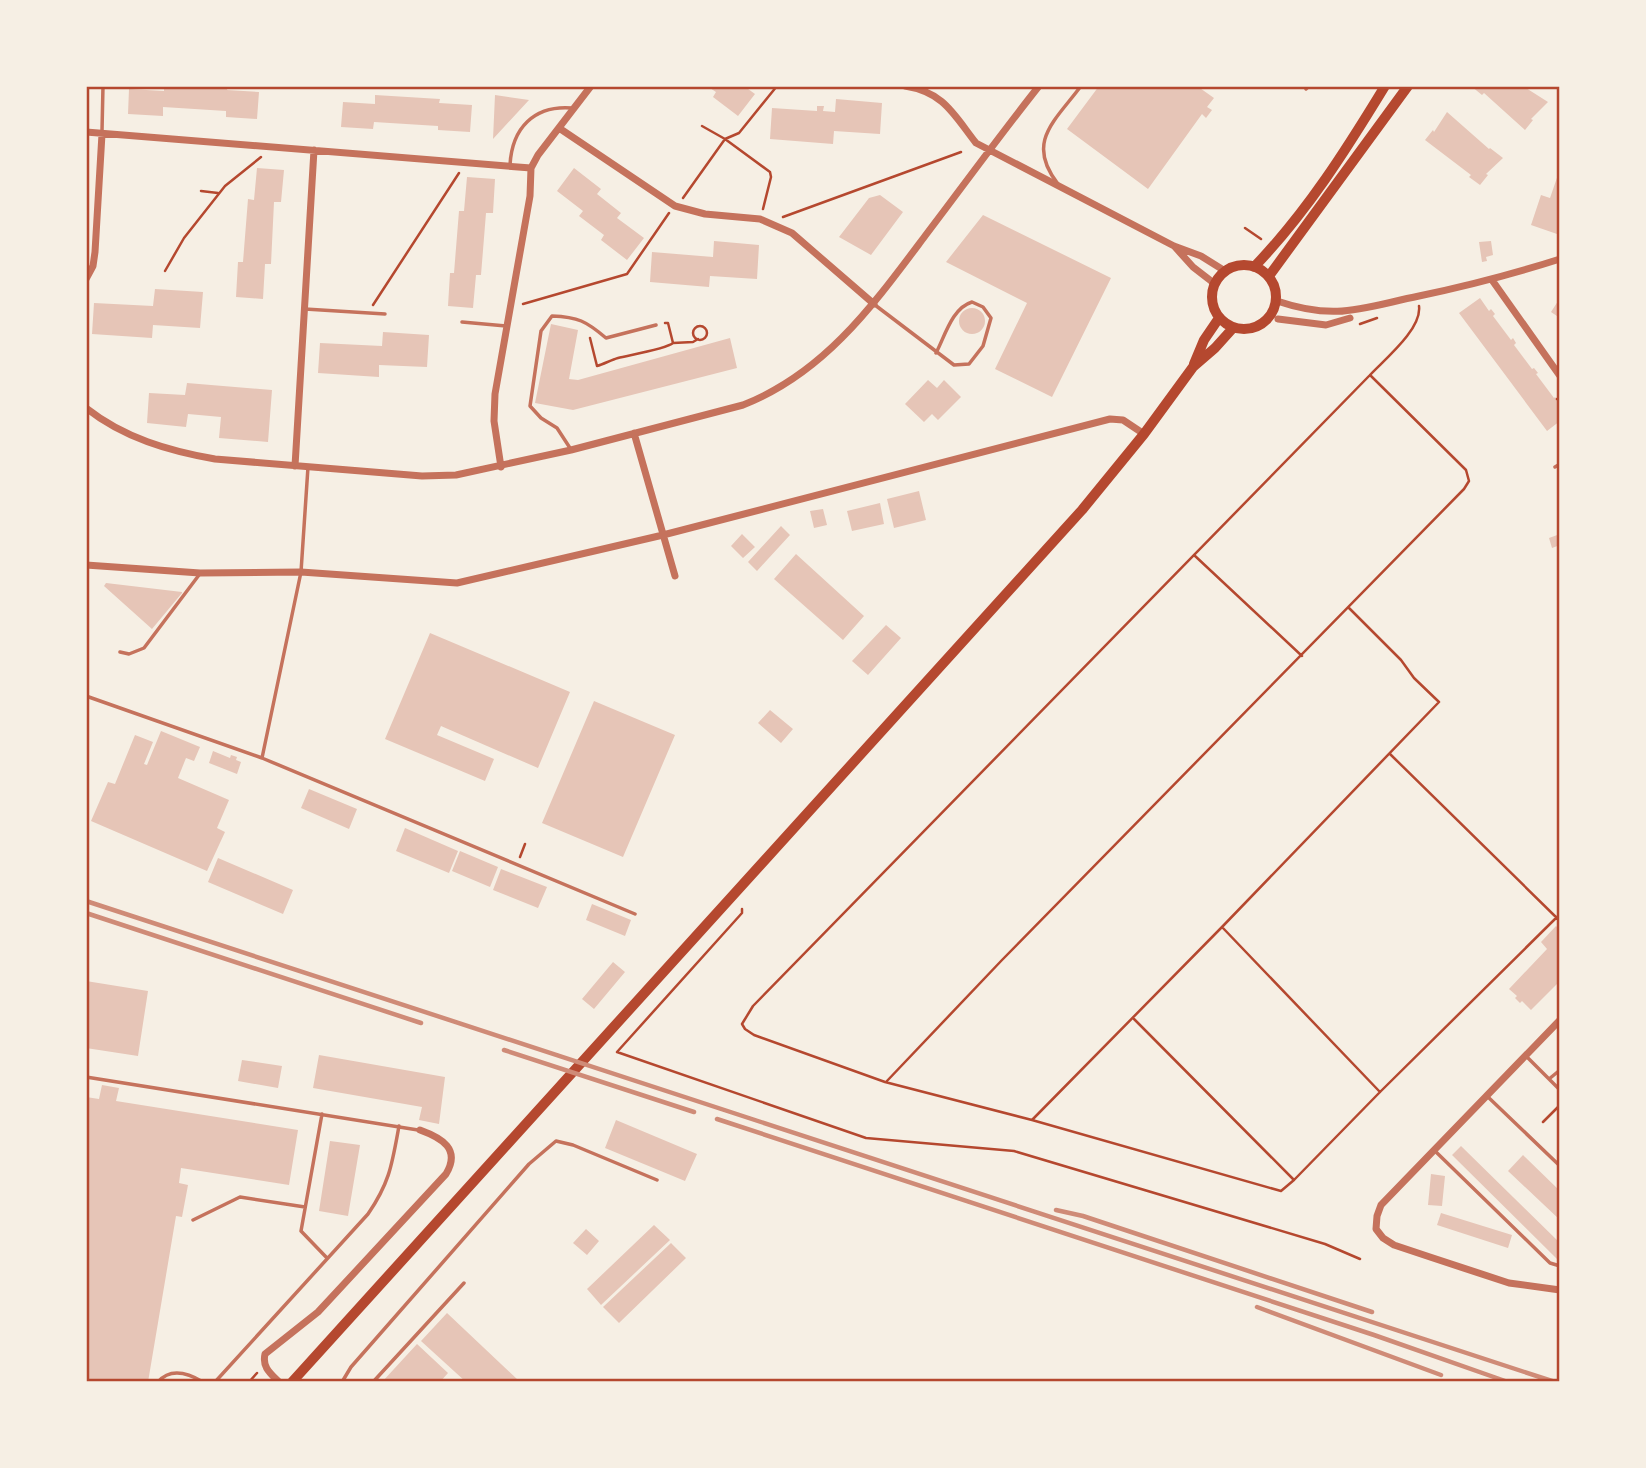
<svg xmlns="http://www.w3.org/2000/svg" width="1646" height="1468" font-family="Rubik,sans-serif">
  <style>
    .building { fill: #e6c5b7 }
    .lines { fill: none; stroke-linecap: round; stroke-linejoin: round }
    .path { stroke: #b5482f; stroke-width: 2.5 }
    .service { stroke: #c5725c; stroke-width: 3.5 }
    .minor { stroke: #c5725c; stroke-width: 7 }
    .secondary { stroke: #b5482f; stroke-width: 10 }
    .rail { stroke: #cf8b77; stroke-width: 4.5 }
    .neatline { fill: none; stroke: #b5482f; stroke-width: 2.5 }
  </style>
  <rect width="100%" height="100%" fill="#f6efe4"/>
  <!-- building -->
  <path class="building" d="M164 86H228L227 90 259 92 257 119 226 117V111L163 107V116L128 114 129 89 164 91Z
    M707 86H744L755 94 738 116 713 97 716 92Z
    M1099 86H1197L1214 98 1207 107 1212 110 1206 118 1202 114 1148 189 1067 129Z
    M1471 86H1523L1548 102 1531 119 1533 120 1525 130 1484 93 1482 95Z
    M375 95 440 99 439 103 472 105 470 132 438 130V126L374 122 373 129 341 127 343 102 375 104Z
    M495 95 529 100 493 139Z
    M836 99 882 103 880 134 834 131 833 144 770 139 772 108 817 111V106H824L823 111 835 112Z
    M1447 112 1489 149 1490 148 1503 158 1486 174 1488 175 1480 185 1469 177 1471 175 1425 140 1433 130 1434 132Z
    M257 168 284 170 281 202H274L271 264H265L263 299 236 297 238 262H243L248 199 254 200Z
    M574 168 601 189 597 194 621 213 617 218 644 238 627 260 601 240 604 235 579 216 583 211 557 191Z
    M1560 169V224L1557 234 1531 225 1541 195 1550 198Z
    M467 177 495 179 493 213H486L481 275H476L473 308 448 306 450 273H454L459 211H464Z
    M880 195 903 212 871 255 839 237 869 198Z
    M983 215 1111 278 1052 397 995 369 1027 303 946 262Z
    M714 241 759 245 757 279 710 276 709 287 650 282 652 252 713 257Z
    M1491 241 1493 255 1486 257 1487 261 1482 262 1479 242Z
    M155 289 203 292 200 328 153 325 152 338 92 334 94 303 153 306Z
    M1480 298 1489 311 1491 309 1495 314 1493 316 1511 340 1513 338 1516 343 1514 345 1532 369 1534 368 1538 373 1536 374 1554 398 1555 397 1559 402 1557 403 1560 407V421L1547 431 1459 313Z
    M1560 298V318L1551 312Z
    M959 321a13 13 0 1 1 26 0a13 13 0 1 1-26 0Z
    M551 324 578 330 569 379 578 380 730 338 737 368 573 410 535 403Z
    M383 332 429 335 427 367 379 365V377L318 373 320 343 382 346Z
    M928 380 937 388 944 380 961 397 938 420 932 414 924 422 905 404Z
    M187 383 272 390 268 442 219 438 221 417 188 414 186 427 147 423 149 393 185 395Z
    M919 491 926 520 894 528 887 499Z
    M880 503 884 524 852 531 847 511Z
    M823 509 827 525 814 528 810 511Z
    M781 526 790 535 757 571 748 562Z
    M742 534 755 547 743 558 731 546Z
    M1560 534V545L1552 548 1549 538Z
    M796 554 864 616 843 640 774 579Z
    M106 583 182 592V593L152 629 104 586Z
    M886 625 901 638 868 675 852 661Z
    M430 633 570 692 538 768 441 726 437 735 494 759 485 781 385 739Z
    M594 701 675 735 623 857 542 823Z
    M770 710 793 729 781 743 758 723Z
    M161 731 200 747 194 761 186 758 178 778 229 800 217 828 225 832 207 871 91 821 108 782 115 784 135 735 153 742 144 764 147 765Z
    M213 751 230 758 231 755 237 757 236 760 241 762 237 774 209 763Z
    M309 789 357 809 349 829 301 808Z
    M405 828 458 851 449 873 396 851Z
    M460 851 498 867 490 887 452 871Z
    M218 858 293 890 283 914 208 882Z
    M501 869 547 887 538 908 493 890Z
    M592 904 631 920 625 936 586 920Z
    M1556 926 1560 930V981L1531 1010 1522 1001 1520 1003 1515 998 1517 996 1509 989 1547 949 1541 942Z
    M613 962 625 972 594 1009 582 999Z
    M86 981 148 991 138 1056 86 1048Z
    M319 1055 445 1077 439 1124 419 1120 422 1107 313 1088Z
    M242 1060 282 1066 278 1088 238 1081Z
    M102 1085 119 1088 116 1101 298 1130 289 1185 181 1168 179 1183 188 1185 182 1217 176 1216 148 1382H86V1097L99 1099Z
    M616 1120 697 1154 685 1181 605 1148Z
    M330 1141 360 1145 348 1216 319 1211Z
    M1461 1146 1560 1243V1256L1557 1259 1452 1155Z
    M1523 1155 1560 1191V1220L1508 1171Z
    M1431 1174 1445 1176 1442 1206 1428 1205Z
    M1441 1213 1512 1235 1508 1248 1437 1225Z
    M654 1225 670 1240 601 1305 587 1289Z
    M586 1229 599 1241 587 1255 573 1243Z
    M671 1243 686 1258 619 1323 603 1307Z
    M447 1313 518 1380 516 1382H466L421 1341Z
    M417 1344 448 1373 440 1382H382Z"/>
  <g class="lines">
    <!-- path -->
    <path class="path" d="M702 126 725 139 770 172 771 177 763 209
      M201 191 218 193
      M683 198 725 139 739 133 777 86
      M783 217 961 152
      M1245 228 1261 239
      M165 271 184 238 225 186 261 157
      M523 304 627 274 669 213
      M373 305 459 173
      M1419 306C1422 329 1385 359 1370 375L753 1006 742 1024 745 1029 754 1035 885 1082 1032 1120 1281 1191 1294 1180 1380 1092 1557 917
      M665 323H668L673 343 693 342 698 339
      M1360 324 1377 318
      M693 333a7 7 0 1 1 14 0a7 7 0 1 1-14 0Z
      M590 338 597 366C604 364 611 360 618 358 630 355 666 349 673 343
      M1557 399 1560 397
      M1194 555 1302 656
      M1390 754 1560 921
      M520 857 525 844
      M742 909V913L617 1052 866 1138 1014 1151 1325 1244 1360 1259
      M1222 927 1380 1092
      M1134 1019 1294 1180
      M886 1082 1002 960 1464 489 1469 481 1466 470 1370 375
      M1032 1120 1222 927 1439 702 1414 678 1401 660 1349 608
      M1543 1122 1560 1105
      M249 1382 257 1373"/>
    <!-- service -->
    <path class="service" d="M1306 89 1309 86
      M102 131 103 86
      M510 165C512 128 534 105 572 108
      M1058 184C1025 142 1055 121 1081 86
      M875 305 954 365 969 364 983 346 991 318 983 307 972 302C952 308 945 336 936 353
      M305 309 385 314
      M462 322 506 326
      M570 448 557 428 541 418 530 406 541 331 552 316C578 317 586 321 606 338L656 325
      M1555 467 1560 464
      M120 652 129 654 144 648 199 575
      M86 696 262 758 635 914
      M262 758 301 572 308 467
      M1527 1057 1560 1090
      M86 1077 418 1130
      M1549 1079 1560 1070
      M1488 1097 1560 1166
      M322 1114 301 1231 327 1258
      M1435 1151 1550 1263 1560 1266
      M193 1220 240 1197 305 1207
      M158 1382C170 1368 188 1373 203 1382
      M215 1382 368 1214C390 1182 392 1164 399 1126
      M342 1382 351 1367 529 1164 556 1141 573 1145 657 1180
      M373 1382 464 1283"/>
    <!-- minor -->
    <path class="minor" d="M905 86C944 92 954 115 976 143L1174 246 1201 256 1225 271
      M559 128 675 206 705 214 760 219 792 233 874 304
      M86 132 531 168
      M1175 247 1193 267 1215 284
      M86 279 93 266 95 252 102 134
      M1492 280 1560 376
      M1277 301C1336 321 1361 308 1419 296 1467 286 1513 274 1560 259
      M1278 319 1326 325 1350 318
      M86 408C124 438 169 451 215 459L422 476 456 475 571 450 743 405C825 373 874 304 925 236 963 186 1000 135 1039 86
      M634 433 675 576
      M295 466 314 150
      M501 467 494 421 495 394 530 196 531 168 538 155 591 86
      M86 565 200 573 301 572 457 583 663 535 1110 419 1123 420 1144 434
      M1560 1020 1381 1205 1377 1216 1376 1229 1383 1238 1394 1245 1430 1257 1509 1283 1560 1290
      M279 1382C270 1373 262 1367 265 1354L318 1312 446 1174C461 1149 442 1138 420 1130"/>
    <!-- secondary -->
    <path class="secondary" d="M1212 297a32 32 0 1 1 64 0a32 32 0 1 1-64 0Z
      M1254 267C1307 212 1346 150 1385 86
      M1269 276 1408 86
      M1194 364 1204 340 1219 318
      M292 1382 1082 510 1144 434 1193 367 1215 348 1233 328"/>
    <!-- rail -->
    <path class="rail" d="M86 901 1555 1382
      M86 913 421 1023
      M504 1050 694 1112
      M717 1119 1374 1335 1508 1382
      M1056 1210 1083 1216 1372 1312
      M1257 1307 1441 1375"/>
  </g>
  <!-- border -->
  <rect width="1646" height="1468" fill="none" stroke="#f6efe4" stroke-width="175"/>
  <rect x="88" y="88" width="1470" height="1292" class="neatline"/>
</svg>
